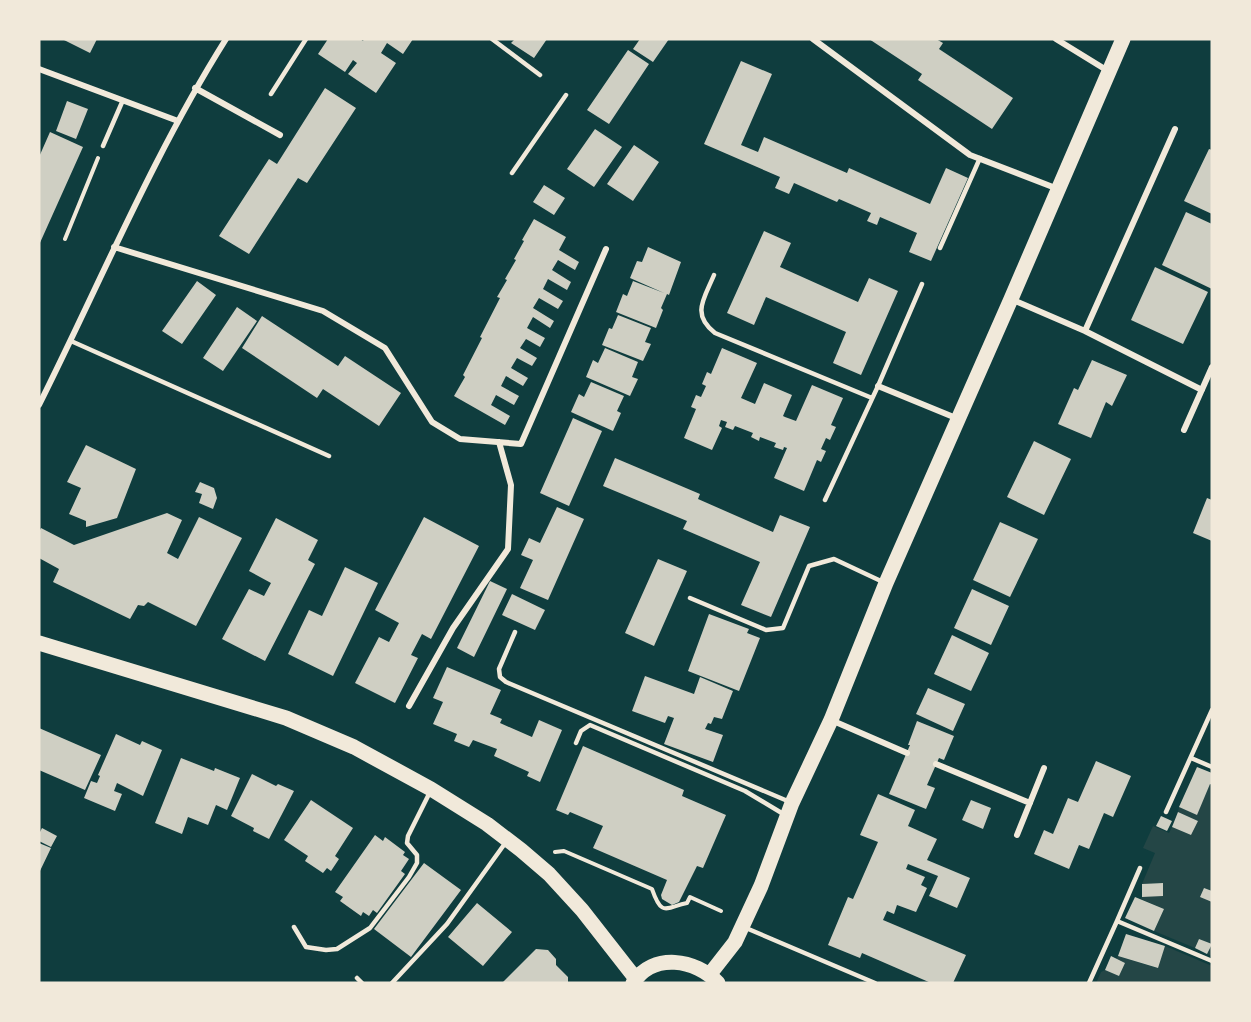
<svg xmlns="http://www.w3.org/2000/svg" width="1251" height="1022" font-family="Manrope,sans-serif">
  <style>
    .green { fill: #244646 }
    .building { fill: #cfcfc3 }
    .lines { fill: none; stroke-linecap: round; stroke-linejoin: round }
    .path { stroke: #f1e9da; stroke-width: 4 }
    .service { stroke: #f1e9da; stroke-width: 4.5 }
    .minor { stroke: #f1e9da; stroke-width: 6 }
    .primary { stroke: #f1e9da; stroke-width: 15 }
  </style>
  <rect width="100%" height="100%" fill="#0f3d3e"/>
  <!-- green -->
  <path class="green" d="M1210 784 1212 785V956L1207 954 1211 944 1199 939 1195 948 1154 931 1164 909 1141 899 1142 897 1163 895V883L1142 884 1155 853 1143 848 1153 826 1169 833 1172 827 1191 835 1198 821 1178 812 1179 807 1197 814Z
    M1165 946 1212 966V983H1096L1101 972 1105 970 1119 976 1124 963 1116 959 1118 956 1157 968Z"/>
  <!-- building -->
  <path class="building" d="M62 39H97L90 53Z
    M328 39H360L363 41 364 39H413L403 54 387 43 381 53 396 63 376 93 348 74 357 63 353 60 345 72 318 54Z
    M515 39H547L534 58 511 43Z
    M640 39H669L653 62 633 49Z
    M869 39H936L943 43 939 49 1013 98 992 129 918 80 922 74Z
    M628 50 649 64 609 124 587 110Z
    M741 61 772 74 741 145 758 152 764 137 847 173 849 168 930 204 946 168 968 178 931 261 909 252 917 233 880 217 877 225 867 221 871 213 839 199 837 202 794 183 789 194 775 188 780 177 704 144Z
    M325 88 356 108 307 183 298 178 249 254 219 236 269 159 277 164Z
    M67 101 88 109 76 139 56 131Z
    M595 129 622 147 594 187 567 169Z
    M50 132 83 147 39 245V157Z
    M634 145 659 162 633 201 607 184Z
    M1209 149 1212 150V214L1184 201Z
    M544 185 565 198 554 215 533 202Z
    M1186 212 1212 224V289L1162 265Z
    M534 219 566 237 559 250 579 262 575 270 558 260 552 270 571 282 567 290 548 279 543 289 563 301 558 309 539 298 533 308 554 321 550 328 533 317 527 328 545 338 540 347 526 339 520 348 537 358 532 366 517 358 511 368 528 378 523 386 506 376 501 386 519 396 514 405 496 395 491 405 510 416 505 425 454 396 465 377 463 375 482 338 480 337 500 298 497 297 507 280 505 279 516 260 514 259 524 241 522 240Z
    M764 231 791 243 780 267 858 302 869 278 898 291 861 375 833 363 846 332 766 297 754 325 727 313Z
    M648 247 681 262 669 295 667 294 661 308 663 310 656 328 616 312 623 294 627 296 633 281 664 293 630 278 637 261 642 262Z
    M1155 267 1208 292 1183 344 1131 320Z
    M197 281 216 295 182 344 162 331Z
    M237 307 257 321 223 371 203 358Z
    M618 315 651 328 645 342 651 344 643 361 602 345 609 328 612 329Z
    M262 316 338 366 345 356 401 393 379 426 323 389 317 398 242 348Z
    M605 348 638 362 632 377 638 379 630 396 586 377 593 360 598 363Z
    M722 348 757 363 741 398 755 404 764 383 792 395 783 416 785 417 796 421 812 385 843 398 831 425 836 427 830 440 826 438 821 449 826 451 821 462 817 460 804 491 774 478 787 448 784 447 783 450 774 447 776 443 760 437 759 441 751 437 753 433 735 426 733 430 725 427 727 422 721 420 719 426 722 428 712 450 684 438 696 409 691 407 696 395 701 397 706 386 702 384 707 372 711 374Z
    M1092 360 1127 375 1112 406 1106 402 1091 438 1058 424 1074 388 1078 390Z
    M591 382 624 396 617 411 621 413 613 431 571 412 579 394 584 397Z
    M573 418 602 431 569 506 540 493Z
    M1034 441 1071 459 1044 515 1007 497Z
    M86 445 136 469 117 518 86 527V521L69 514 81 488 67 482Z
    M615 458 700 494 698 499 773 532 780 515 810 527 771 617 741 605 760 562 683 529 687 521 603 486Z
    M200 482 214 488 217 498 213 509 199 503 202 494 195 492Z
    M1207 498 1212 500V541L1193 533Z
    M557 507 584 519 548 600 520 588 533 560 521 555 529 538 540 543Z
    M167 513 182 520 167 553 178 559 199 517 242 538 196 626 148 602 144 606 138 605 130 619 53 582 59 569 39 558V532L41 528 74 545Z
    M424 517 479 546 431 639 422 634 411 655 418 658 395 703 355 683 379 637 389 642 399 623 375 610Z
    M276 518 318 540 308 560 315 564 265 661 222 639 249 589 264 596 271 583 249 571Z
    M1000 522 1038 539 1010 597 973 580Z
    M658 559 687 571 654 646 625 633Z
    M345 567 378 583 333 676 288 654 309 610 322 616Z
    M490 581 507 589 474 657 457 648Z
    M972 589 1009 606 991 645 954 628Z
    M512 594 545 610 535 630 502 615Z
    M709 614 749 629 747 633 760 638 739 691 688 671Z
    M952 635 989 653 971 691 934 674Z
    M447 667 501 690 490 714 502 719 500 723 532 737 539 720 562 730 540 782 527 776 529 772 494 756 497 749 473 740 469 747 454 741 457 734 433 724 443 702 433 698Z
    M645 676 694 694 700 677 733 691 722 719 714 717 711 724 708 723 705 729 723 735 713 762 664 744 674 718 668 716 665 723 632 711Z
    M928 688 965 704 953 731 916 714Z
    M917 721 954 736 944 760 939 758 927 785 935 788 926 809 889 794 910 745H908Z
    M39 728 101 755 85 790 39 770Z
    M116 734 140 745 142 741 162 750 143 796 117 783 114 791 122 794 115 811 84 798 91 781 97 783 100 776 98 775Z
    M583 746 684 790 682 796 726 815 703 868 697 866 679 902 672 905 662 899 661 895 667 880 593 848 603 826 570 812 568 815 556 810Z
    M181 758 214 771 215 768 240 778 227 810 216 805 208 825 188 817 182 834 155 823Z
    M1096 761 1131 776 1113 817 1104 813 1089 849 1079 845 1069 869 1034 854 1044 830 1053 834 1068 798 1078 802Z
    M1197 767 1212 773V785L1210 784 1197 815 1179 807Z
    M252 774 276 786 278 784 294 791 269 839 253 831 254 828 231 816Z
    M878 794 915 810 908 826 937 839 927 860 970 878 957 908 929 896 938 876 908 864 906 869 925 877 921 885 927 888 916 912 897 905 894 914 887 911 883 920 966 955 953 983H931L862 953 860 958 828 945 848 897 853 899 878 842 860 835Z
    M311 800 353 828 335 856 339 859 331 871 327 868 323 873 305 861 308 856 284 840Z
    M971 800 991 808 983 829 962 820Z
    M1178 812 1198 821 1191 835 1172 827Z
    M1161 816 1172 821 1167 831 1156 826Z
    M42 828 57 836 51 847 39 841V834Z
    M375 835 383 841 385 837 405 852 403 855 409 859 401 871 405 874 377 913 373 910 369 916 363 912 361 916 340 901 343 897 335 892Z
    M39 843 51 848 39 873Z
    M424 863 461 890 411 957 374 929Z
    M1163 883V896L1142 897V884Z
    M1204 888 1212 891V902L1200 897Z
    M1135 897 1164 909 1154 931 1125 918Z
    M477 903 512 932 483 966 448 937Z
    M1126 934 1165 946 1158 968 1118 956Z
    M1199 939 1212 944 1207 954 1195 948Z
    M536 949 548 950 556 959V965L568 977V983H502Z
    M1111 956 1125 963 1119 976 1105 970Z"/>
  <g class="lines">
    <!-- path -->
    <path class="path" d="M65 239 98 158
      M555 852 564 851 652 889C662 918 666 907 687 903L690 897 721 911"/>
    <!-- service -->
    <path class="service" d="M492 39 540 75
      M271 94 306 39
      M103 146 123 100
      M512 173 566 95
      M940 248 980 158
      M714 275C704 299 691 314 715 333L872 398
      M71 341 329 456
      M825 500 878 386 922 284
      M690 598 766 630 783 628 809 566 834 559 883 582
      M515 632 499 669 500 677 506 682 790 802
      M576 743 581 731 590 725 745 791 785 815
      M1191 758 1212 767
      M1166 812 1212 710
      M1117 921 1140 868
      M294 927 306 947 326 950 337 949 370 928 409 877 417 863V855L407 843 408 836 430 792
      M746 928 875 983
      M357 978 362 983
      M392 983 447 924 506 842
      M1089 983 1117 921 1212 961"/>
    <!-- minor -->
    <path class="minor" d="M813 39 970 155 1058 189
      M1056 39 1108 71
      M39 69 178 121
      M195 88 280 135
      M114 247 323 311 385 348 432 422 460 439 521 444 606 249
      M1013 300 1085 331 1202 390
      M1085 331 1175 129
      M878 386 956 418
      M39 405C100 283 153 155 226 39
      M1184 430 1212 367
      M409 706 453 628 508 549 511 485 499 442
      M831 720 907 753
      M936 764 1030 803
      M1017 835 1044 768"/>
    <!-- primary -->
    <path class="primary" d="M39 643 286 718 354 747 431 789 487 824 521 850 549 874 582 910 636 979
      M710 974 735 942 761 886 792 803 831 720 886 583 1011 299 1123 39
      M633 983C653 952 696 959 718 983"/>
  </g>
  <!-- border -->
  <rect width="1251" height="1022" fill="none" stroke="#f1e9da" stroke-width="81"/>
</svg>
